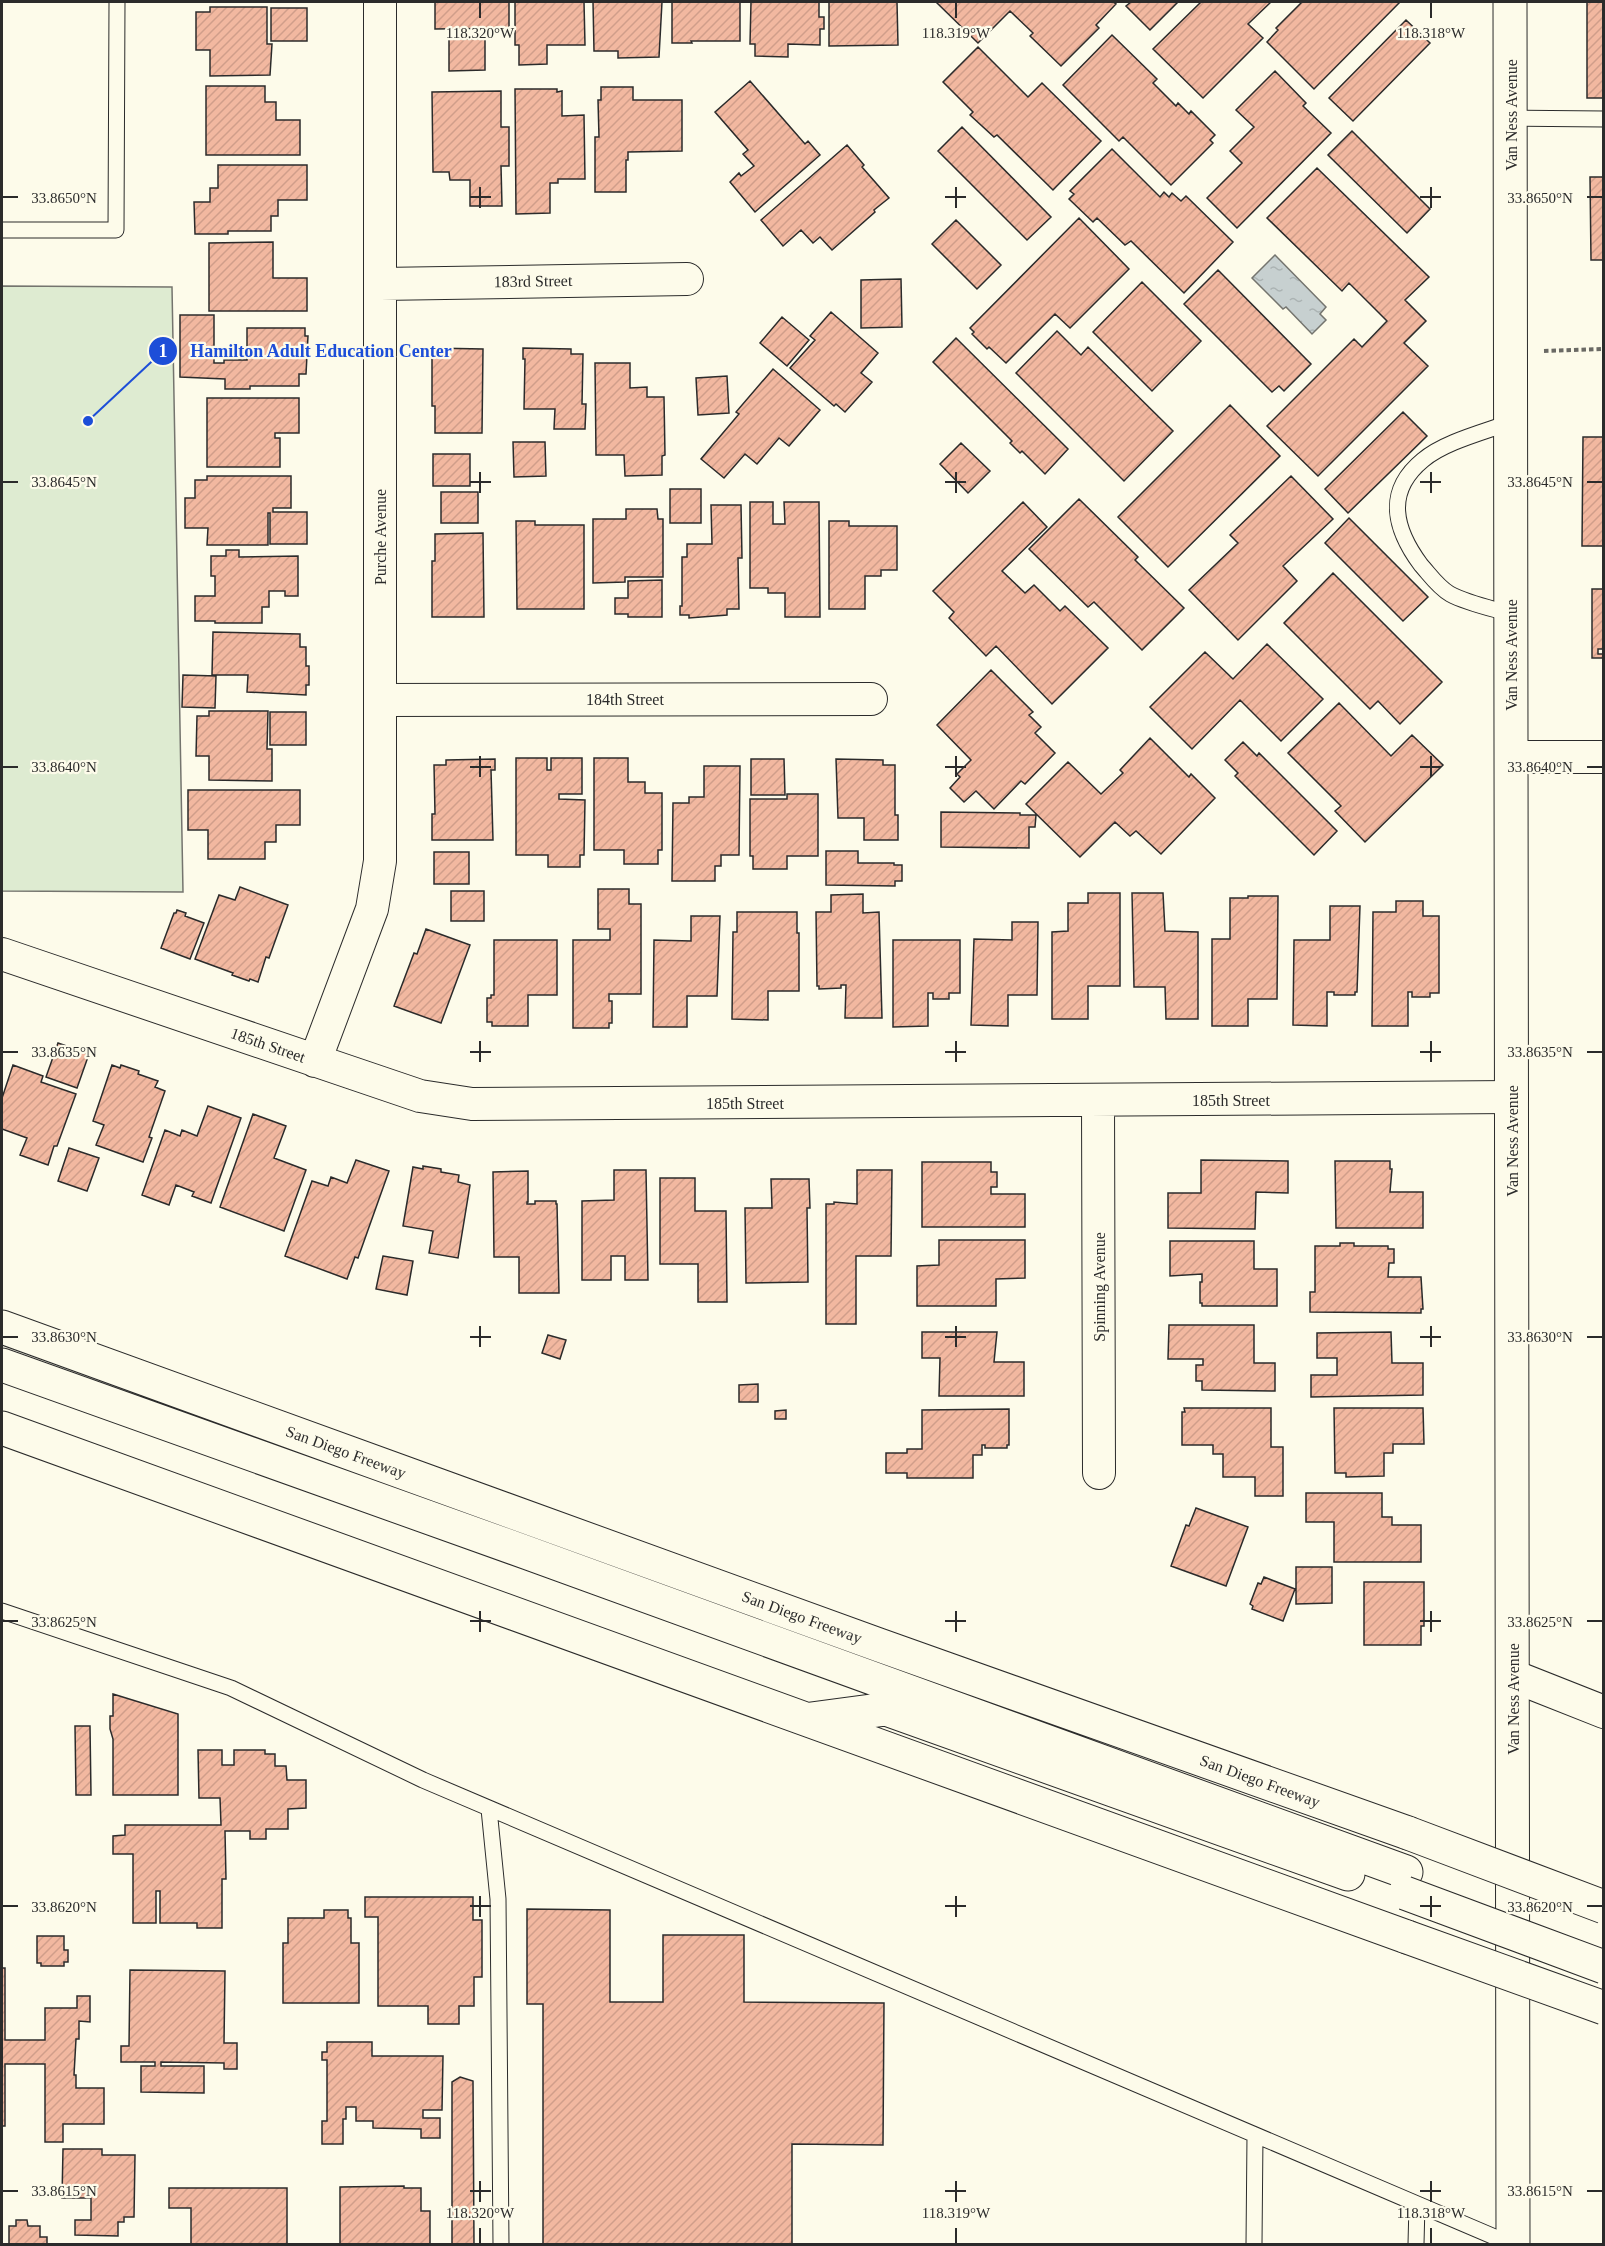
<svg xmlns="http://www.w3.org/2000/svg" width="1605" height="2246" font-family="'Times New Roman',serif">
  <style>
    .garden { fill: #deebd1; stroke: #74746e; stroke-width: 1.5 }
    .water { fill: url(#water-ripples); stroke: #74746e; stroke-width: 1.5 }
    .building { fill: url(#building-hatch); stroke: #2b2b2b; stroke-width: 1.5 }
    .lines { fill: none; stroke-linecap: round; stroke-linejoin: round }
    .lane-casing { stroke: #2b2b2b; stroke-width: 17 }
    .street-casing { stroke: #2b2b2b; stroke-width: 34 }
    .secondary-casing { stroke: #2b2b2b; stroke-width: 35 }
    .highway-casing { stroke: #2b2b2b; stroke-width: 35 }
    .path { stroke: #6a6964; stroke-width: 4; stroke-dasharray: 4.5 3; stroke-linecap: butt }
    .lane { stroke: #fdfbea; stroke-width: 15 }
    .street { stroke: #fdfbea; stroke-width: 32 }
    .secondary { stroke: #fdfbea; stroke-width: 33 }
    .highway { stroke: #fdfbea; stroke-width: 33 }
    .highway-bridge-casing { stroke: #2b2b2b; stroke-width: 35; stroke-linecap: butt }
    .highway-bridge { stroke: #fdfbea; stroke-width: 33 }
    .ticks { fill: none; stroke: #2b2b2b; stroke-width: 2 }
    .labels { text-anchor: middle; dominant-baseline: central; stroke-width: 4.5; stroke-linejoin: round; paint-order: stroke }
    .street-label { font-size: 16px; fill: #2b2b2b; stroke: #fdfbea }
    .ticks-label { font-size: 15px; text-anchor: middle; fill: #2b2b2b; stroke: #fdfbea; stroke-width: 4.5; stroke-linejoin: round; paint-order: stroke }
    .leader { fill: none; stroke: #1d4ed8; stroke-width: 2 }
    .callout-dot { fill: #1d4ed8; stroke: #fdfbea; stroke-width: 2 }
    .mark-label { font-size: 18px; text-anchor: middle; font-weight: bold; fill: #fff }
    .callout-label { font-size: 18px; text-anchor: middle; font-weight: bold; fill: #1d4ed8; stroke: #fdfbea; stroke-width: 4.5; stroke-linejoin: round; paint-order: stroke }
  </style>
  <defs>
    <pattern id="water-ripples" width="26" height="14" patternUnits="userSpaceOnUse" patternTransform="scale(1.5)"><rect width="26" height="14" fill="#c7d0d0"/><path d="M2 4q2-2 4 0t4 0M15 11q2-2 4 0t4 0" fill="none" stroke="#abb3b3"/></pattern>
    <pattern id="building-hatch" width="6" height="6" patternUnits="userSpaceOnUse" patternTransform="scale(1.5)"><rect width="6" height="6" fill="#f2b8a0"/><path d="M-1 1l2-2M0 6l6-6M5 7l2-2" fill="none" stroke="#d09e8a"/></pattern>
  </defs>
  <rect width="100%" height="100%" fill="#fdfbea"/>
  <!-- garden -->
  <path class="garden" d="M2 286 172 287 183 892 2 891Z"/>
  <!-- water -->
  <path class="water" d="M1275 255 1326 307 1320 314 1326 320 1312 334 1286 307 1283 309 1252 278Z"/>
  <!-- building -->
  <path class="building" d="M435 2H509V28L435 29Z
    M515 2H584L585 45H547V64L519 65V45H515Z
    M593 2H662L659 57 618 58V51H594Z
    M672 2H740V41H691L692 43H672Z
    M751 2H819V17H824V29H820V45L788 44V57L755 56V44H750Z
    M829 2H897L898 45 829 46Z
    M936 2H1113L1116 4 1096 25 1099 28 1061 66 1030 36 1033 33 1010 11 978 43Z
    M1131 2H1178L1150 30 1126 6Z
    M1201 2H1271L1248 24 1263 38 1203 98 1153 49Z
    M1302 2H1400L1314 89 1267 42 1278 30 1276 28Z
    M1587 2H1604V98H1587Z
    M210 7H267V44H272L270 75 210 76V50H196V12H210Z
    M271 8H307V41H271Z
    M1406 20 1430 43 1353 121 1329 98Z
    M1112 35 1157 79 1153 83 1176 106 1178 103 1189 114 1191 111 1215 135 1210 140 1213 143 1171 185 1123 137 1119 141 1063 85Z
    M449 39H485V70L449 71Z
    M978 47 1028 97 1042 83 1101 141 1053 190 997 135 994 137 970 115 973 112 943 82Z
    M1275 71 1306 103 1303 106 1331 133 1237 228 1207 198 1242 163 1230 151 1254 127 1236 110Z
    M750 81 805 144 808 141 820 155 755 212 730 182 739 173 741 176 754 166 743 154 748 150 715 112Z
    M206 86H265V102H276V120H300V155H206Z
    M601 87H633V100H682V151L628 152V160H626V192H595V137H599L598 100H601Z
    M515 89H557V92L562 91V116L584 115 585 179H558V183H550V213L516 214Z
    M501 91V127H509V166H501L502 206H470V180H450L449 172H433L432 92Z
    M962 127 1051 217 1027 240 938 151Z
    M1352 131 1430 209 1407 233 1328 155Z
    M847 145 864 165 862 167 889 198 874 210 875 212 832 250 820 237 813 243 801 230 783 246 761 220Z
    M1112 149 1160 197 1164 192 1169 197 1172 193 1181 201 1186 196 1233 242 1184 293 1131 241 1125 245 1097 218 1093 222 1069 199 1074 194 1070 191Z
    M218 165H307V200H278V216H271V231H228V234H195L194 202H210V188H218Z
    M1317 168 1429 277 1405 300 1426 321 1404 343 1428 366 1318 476 1267 426 1354 339 1362 347 1387 321 1349 283 1342 291 1267 218Z
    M1590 177H1604V260H1591Z
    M1079 218 1129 269 1070 328 1055 314 1006 363 989 347 987 349 972 334 974 332 970 328Z
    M956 220 1001 265 977 289 932 244Z
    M273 242V278H307V311H209V243Z
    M1218 270 1311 364 1284 391 1279 386 1272 392 1184 304Z
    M901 279 902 327 861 328V280Z
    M1142 282 1201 341 1152 391 1093 332Z
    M831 312 878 353 861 373 872 382 845 412 836 404 834 406 790 368 815 340 810 336Z
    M180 315H214V363H224V360H247V328H305V336H308L306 374H299V386H250V389H225V379L180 377Z
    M782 317 809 340 787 366 760 343Z
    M1057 331 1081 355 1088 347 1173 431 1124 481 1016 373Z
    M956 338 1068 449 1045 474 1022 451 1020 453 1010 443 1012 441 933 362Z
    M432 348 483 349 482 433H435V406H432Z
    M523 348 571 349V354H583L582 404H586L585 429H554L555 409H524L525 359H523Z
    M595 363H630V388L647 387V397H664L665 455 662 456V475L625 476 624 455H596Z
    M773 369 820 410 789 446 779 438 757 464 745 454 724 478 701 459 739 414 736 412Z
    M727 376 729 413 698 415 696 378Z
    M207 398H299V433H275V438H280V467H207Z
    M1230 405 1280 456 1168 567 1118 517Z
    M1403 412 1427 436 1348 513 1325 489Z
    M1583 437H1604V546H1582Z
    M513 442H545L546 476 514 477Z
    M961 443 990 471 968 493 940 464Z
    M433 454H470V486H433Z
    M207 476H291V508H273V512H307V544H270V513H268V545H207L208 528H185V498H195V480H207Z
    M1291 476 1333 519 1283 566 1297 581 1238 640 1189 590 1238 543 1230 535Z
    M670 489H701V523H670Z
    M441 492H478V523H441Z
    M1079 499 1138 557 1135 560 1184 608 1142 650 1094 602 1088 607 1029 549Z
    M750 502H773V524H785L784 502H819L820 617H785V593H768V588H750Z
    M1023 502 1047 527 1002 571 1025 593 1034 585 1060 611 1065 606 1108 648 1052 704 996 646 986 656 949 618 954 612 933 591Z
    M711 505H741L742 558H738L739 609H727V615L689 618V615H680V606H682V557H687V544H712Z
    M626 509H657L658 519H663V577H625V582L593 583V519H626Z
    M1349 518 1428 597 1403 621 1325 543Z
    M516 521H535V525H584V609H517Z
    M829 521H849V526H897V570H881V576H865V609H829Z
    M483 533 484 617H432V561H435V534Z
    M226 550H239V557L298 556V596H285V591H269V607H262V623H215V621H195V596H215V576H211V556H226Z
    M1333 573 1442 682 1400 724 1378 701 1370 709 1284 623Z
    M662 580V617H628V614H615V598H628V581Z
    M1592 589H1604V649H1598V654H1604V658H1592Z
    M213 632 300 634V647H306V666H309V685H306V695L247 692 248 675H212Z
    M1267 644 1323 699 1281 741 1240 700 1192 749 1150 707 1205 652 1233 679Z
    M991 670 1033 712 1029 715 1041 727 1035 733 1055 753 1025 784 1021 781 994 809 976 791 964 802 950 788 960 777 957 774 971 760 937 725Z
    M183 675 216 676 215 708 182 707Z
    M1339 703 1391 756 1412 735 1443 765 1365 842 1335 811 1341 806 1288 753Z
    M209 711H268L267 749H272V781L209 780V756H196L197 716H209Z
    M270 712H306V745H270Z
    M1150 738 1189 777 1191 774 1215 798 1161 854 1136 831 1130 836 1115 822 1080 857 1026 804 1068 762 1101 794 1123 773 1120 770Z
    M1243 742 1257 756 1259 753 1337 831 1314 855 1235 776 1238 773 1225 760Z
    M516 758H547V770H551V758H582V794H559V799L585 800 584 855H580V867H548V855H516Z
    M594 758H628V782H645V793H662V850H658V864H624V850H594Z
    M495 759V770H491L493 840H432V814H435L434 765H446V760Z
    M751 759H784L785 795H751Z
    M836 759 883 760V765H895V815H898V840H864V818H838Z
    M704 766H740L739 855H721V866H715V881H672L673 803H689V797H704Z
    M188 790H300V825H276V842H265V859H208V830H188Z
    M787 794H818V856H787V869H753V856H750V799H787Z
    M941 812 1020 813V815H1036L1035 827H1029V848L941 847Z
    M826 851H858V863H894V865H902V881H895V886L826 885Z
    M434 852H469V884H434Z
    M240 887 288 905 269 958 266 957 258 982 250 979 249 981 232 975 233 973 195 959 219 895 235 900Z
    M598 889H629V904H641V994H609V1001H612V1023H609V1028H573V940H610V929H598Z
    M451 891H484V921H451Z
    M1088 893H1120V986H1088V1019H1052V932L1068 931V903H1088Z
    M1132 893H1163L1165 931 1198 932V1019H1166L1165 987H1134Z
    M863 894V913L879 912 882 1018H845L846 985H841V988L819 989V986H817L816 912H831V895Z
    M1248 896H1278L1277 999H1248V1026H1212V939H1230V898H1248Z
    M1396 901H1423V916H1439V993H1430V997H1412V992H1408V1026H1372L1373 912H1396Z
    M1330 906H1360L1357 992H1355V995H1334V992H1327V1026L1293 1025 1294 940H1330Z
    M177 910 186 913 185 916 204 923 190 959 161 948 174 913H176Z
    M737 912H797V933H799V991H768V1020L732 1019 733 932H737Z
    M691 916H720L717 996H687V1027H653L654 940 691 941Z
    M1012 922H1038L1037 995H1008V1026L971 1025 974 939 1012 940Z
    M426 929 470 945 441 1023 394 1006 414 953 417 954Z
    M494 940H557V995H528V1026H492V1022H487V998H491V995H494Z
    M893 940H960V993H949V999H933V993H928V1026L893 1027Z
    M58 1043 89 1054 77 1088 46 1077Z
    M13 1065 43 1076 41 1082 76 1094 57 1146H54L48 1165 20 1155 27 1138 2 1129V1098Z
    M112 1065 120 1068 121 1065 139 1071 138 1074 158 1081 155 1087 165 1091 149 1137 152 1138 143 1162 96 1145 104 1125 93 1121Z
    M208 1106 241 1118 211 1203 192 1196 194 1192 176 1185 169 1205 142 1195 165 1130 180 1136 182 1130 197 1136Z
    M253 1114 286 1126 274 1158 306 1170 284 1231 220 1207Z
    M69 1148 99 1158 87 1191 58 1181Z
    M356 1160 389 1171 358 1258 355 1257 347 1279 285 1256 312 1181 328 1186 331 1177 347 1183Z
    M1201 1160 1288 1161V1193L1256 1192 1255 1229 1168 1228V1193H1201Z
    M1335 1161H1390V1169H1392L1390 1192H1423V1228H1336Z
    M922 1162H991V1172H997V1187H991V1194H1025V1227H922Z
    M423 1166 441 1169V1172L459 1175 458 1182 470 1185 458 1258 429 1253 433 1231 403 1226 413 1167 423 1169Z
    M614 1170H646L648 1280H625V1256H611V1280H582V1201L614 1200Z
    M857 1170H892L891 1256H856V1324H826V1204H834V1202L857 1204Z
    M528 1171V1202H527V1204H535V1201H556V1204H557L559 1293H519V1257H494L493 1172Z
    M660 1178H695V1211H726L727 1302H698V1264H660Z
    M771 1179H809L810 1208H807L808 1282 746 1283 745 1208H772Z
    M939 1240H1025V1278L996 1279V1306H917V1266L939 1265Z
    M1170 1241H1254V1269H1277V1306H1202V1303H1200V1282H1202V1274L1170 1276Z
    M1340 1243H1354V1246H1388V1249H1394V1263H1389L1388 1277H1421L1423 1309H1421V1313L1310 1312V1292H1315V1246H1340Z
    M383 1256 413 1261 407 1295 376 1289Z
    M1169 1325H1254V1363H1275V1391L1202 1390V1381H1196V1365H1203V1359H1168Z
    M922 1332H997L994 1362H1024V1396H939L940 1358H922Z
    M1391 1332 1392 1363H1423V1395L1311 1397V1375H1337V1358H1317V1333Z
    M548 1335 566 1340 560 1359 542 1353Z
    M758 1384V1402H739V1385Z
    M1184 1408H1271V1447H1283V1496H1255V1477H1223V1454H1213V1445H1182V1412H1185Z
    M1334 1408H1423L1424 1444H1393V1453H1384V1476L1346 1477V1473H1335Z
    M1009 1409V1445H1007V1448H985V1445H982V1455H973V1478H907V1473H886V1453H907V1449H922V1410Z
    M786 1410V1419H775V1411Z
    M1306 1493H1382V1517H1392V1525H1421V1562H1334V1522H1306Z
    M1196 1508 1248 1527 1226 1586 1171 1566 1186 1525 1189 1526Z
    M1296 1567H1332V1603L1296 1604Z
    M1264 1577 1295 1589 1283 1621 1252 1609 1253 1606 1250 1604 1258 1583 1261 1584Z
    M1364 1582H1424V1626H1421V1645H1364Z
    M113 1694 178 1714V1795H113V1739L110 1729V1716H113Z
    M75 1726H90L91 1795H76Z
    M198 1750H222V1765H234V1750H265V1754H275V1766H286L287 1780H306V1808L288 1809V1829H266V1839H250V1831H225L226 1879H222V1928H197V1923H160V1891H156V1923H133V1854H113V1836L125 1835V1825H221L220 1798H199Z
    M365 1897H473V1920H482V1977H474V2006H459V2024H428V2006H378V1917H365Z
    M527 1909 610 1910V2002H663V1935H744V2002L884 2003 883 2145 792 2144V2244H543V2004H527Z
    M324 1910H348V1918H351V1943H359V2003H283V1943H288V1918H324Z
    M37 1936H64V1950H68V1962H64V1966H41V1963H37Z
    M2 1968H5V2040H45V2008H77V1996H90V2022L79 2021V2039H76L74 2075H76V2088H104V2124H63V2142H45V2064H5V2126H2Z
    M130 1970 225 1971 224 2043H237V2069H224V2063L161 2062V2066H204V2093L141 2092V2066H155V2062H121V2046H129Z
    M327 2042H372V2056H443L442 2110H423V2118H440V2138H421V2129L373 2128V2121H356V2107H346V2119H343V2144H322V2121H327V2060H322V2052H327Z
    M460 2077 473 2081 474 2244H452V2082Z
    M63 2149H102V2155H135L134 2217H124V2222H118V2236L75 2235V2220H91V2198H62Z
    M404 2186V2188H421V2211H430V2244H340V2187Z
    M169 2188H287V2244H191V2208H169Z
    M16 2220H27L28 2226H40V2237H47V2244H9V2226H16Z"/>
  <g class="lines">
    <defs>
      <path id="lane" d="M1511 118 1604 119
        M2 230H116L117 2
        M1511 422C1484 432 1444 442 1423 460 1384 492 1395 530 1421 565 1430 575 1438 587 1450 594 1469 604 1491 608 1511 614
        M2 1611 231 1688 423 1780 1511 2244
        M489 1809 498 1899 501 2244
        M1254 2244 1255 2135
        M1416 2244 1417 2204"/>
      <path id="street" d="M380 284 687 279
        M380 700 871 699
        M1511 757H1604
        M2 954 420 1096 472 1104 1512 1097
        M315 1061 372 909 380 861V2
        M1098 1101 1099 1473
        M1513 1676 1604 1712"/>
      <path id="secondary" d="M1510 2 1513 2244"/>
      <path id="highway" d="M2 1327 879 1645 1408 1833
        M2 1365 528 1553 1406 1872
        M2 1428 1407 1937
        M811 1719 886 1709 1348 1874"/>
    </defs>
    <!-- lane casing -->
    <use href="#lane" class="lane-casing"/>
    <!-- street casing -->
    <use href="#street" class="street-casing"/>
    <!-- secondary casing -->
    <use href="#secondary" class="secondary-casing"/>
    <!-- highway casing -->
    <use href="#highway" class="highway-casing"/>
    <!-- path -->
    <path class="path" d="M1544 351 1604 349"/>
    <!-- lane -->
    <use href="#lane" class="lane"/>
    <!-- street -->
    <use href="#street" class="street"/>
    <!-- secondary -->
    <use href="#secondary" class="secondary"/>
    <!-- highway -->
    <use href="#highway" class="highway"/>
    <defs>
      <path id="highway-bridge" d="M1408 1833 1604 1907
        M1405 1893 1604 1967
        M1407 1937 1604 2008"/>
    </defs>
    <!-- highway-bridge casing -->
    <use href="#highway-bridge" class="highway-bridge-casing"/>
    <!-- highway-bridge -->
    <use href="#highway-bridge" class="highway-bridge"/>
  </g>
  <!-- ticks -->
  <path class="ticks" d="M480 3V18M956 3V18M1431 3V18M480 187V208M956 187V208M1431 187V208M3 197H18M470 197H491M945 197H966M1420 197H1441M1587 197H1602M480 472V493M956 472V493M1431 472V493M3 482H18M470 482H491M945 482H966M1420 482H1441M1587 482H1602M480 756V777M956 756V777M1431 756V777M3 767H18M470 767H491M945 767H966M1420 767H1441M1587 767H1602M480 1041V1062M956 1041V1062M1431 1041V1062M3 1052H18M470 1052H491M945 1052H966M1420 1052H1441M1587 1052H1602M480 1326V1347M956 1326V1347M1431 1326V1347M3 1337H18M470 1337H491M945 1337H966M1420 1337H1441M1587 1337H1602M480 1611V1632M956 1611V1632M1431 1611V1632M3 1621H18M470 1621H491M945 1621H966M1420 1621H1441M1587 1621H1602M480 1896V1917M956 1896V1917M1431 1896V1917M3 1906H18M470 1906H491M945 1906H966M1420 1906H1441M1587 1906H1602M480 2181V2202M956 2181V2202M1431 2181V2202M3 2191H18M470 2191H491M945 2191H966M1420 2191H1441M1587 2191H1602M480 2228V2243M956 2228V2243M1431 2228V2243"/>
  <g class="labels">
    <!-- street labels -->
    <g class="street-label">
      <text transform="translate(1511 115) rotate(-90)">Van Ness Avenue</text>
      <text transform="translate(533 281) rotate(-1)">183rd Street</text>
      <text transform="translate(380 537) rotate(-90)">Purche Avenue</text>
      <text transform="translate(1511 655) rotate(-90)">Van Ness Avenue</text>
      <text x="625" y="699">184th Street</text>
      <text transform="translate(268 1045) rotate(19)">185th Street</text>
      <text x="1231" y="1100">185th Street</text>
      <text x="745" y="1103">185th Street</text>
      <text transform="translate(1512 1141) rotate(-90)">Van Ness Avenue</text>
      <text transform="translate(1099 1287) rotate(-90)">Spinning Avenue</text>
      <text transform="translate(346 1452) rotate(20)">San Diego Freeway</text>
      <text transform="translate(802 1617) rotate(20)">San Diego Freeway</text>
      <text transform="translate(1513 1699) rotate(-90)">Van Ness Avenue</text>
      <text transform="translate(1260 1781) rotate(20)">San Diego Freeway</text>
    </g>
  </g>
  <g class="ticks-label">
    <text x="480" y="38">118.320°W</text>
    <text x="956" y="38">118.319°W</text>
    <text x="1431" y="38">118.318°W</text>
    <text x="64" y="203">33.8650°N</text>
    <text x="1540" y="203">33.8650°N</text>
    <text x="64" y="487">33.8645°N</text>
    <text x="1540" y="487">33.8645°N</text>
    <text x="64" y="772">33.8640°N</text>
    <text x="1540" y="772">33.8640°N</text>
    <text x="64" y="1057">33.8635°N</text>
    <text x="1540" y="1057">33.8635°N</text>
    <text x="64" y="1342">33.8630°N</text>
    <text x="1540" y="1342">33.8630°N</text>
    <text x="64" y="1627">33.8625°N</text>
    <text x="1540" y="1627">33.8625°N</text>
    <text x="64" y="1912">33.8620°N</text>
    <text x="1540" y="1912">33.8620°N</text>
    <text x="64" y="2196">33.8615°N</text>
    <text x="1540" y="2196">33.8615°N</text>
    <text x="480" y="2218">118.320°W</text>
    <text x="956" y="2218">118.319°W</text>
    <text x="1431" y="2218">118.318°W</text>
  </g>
  <!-- callouts -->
  <path class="leader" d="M88 421L163 351"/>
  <g class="callout-dot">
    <circle cx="88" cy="421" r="6"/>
    <circle cx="163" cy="351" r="15"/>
  </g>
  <g class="mark-label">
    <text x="163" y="357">1</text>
  </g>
  <g class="callout-label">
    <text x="321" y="357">Hamilton Adult Education Center</text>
  </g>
  <!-- border -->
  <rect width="1605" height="2246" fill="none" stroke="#2b2b2b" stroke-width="6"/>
</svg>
